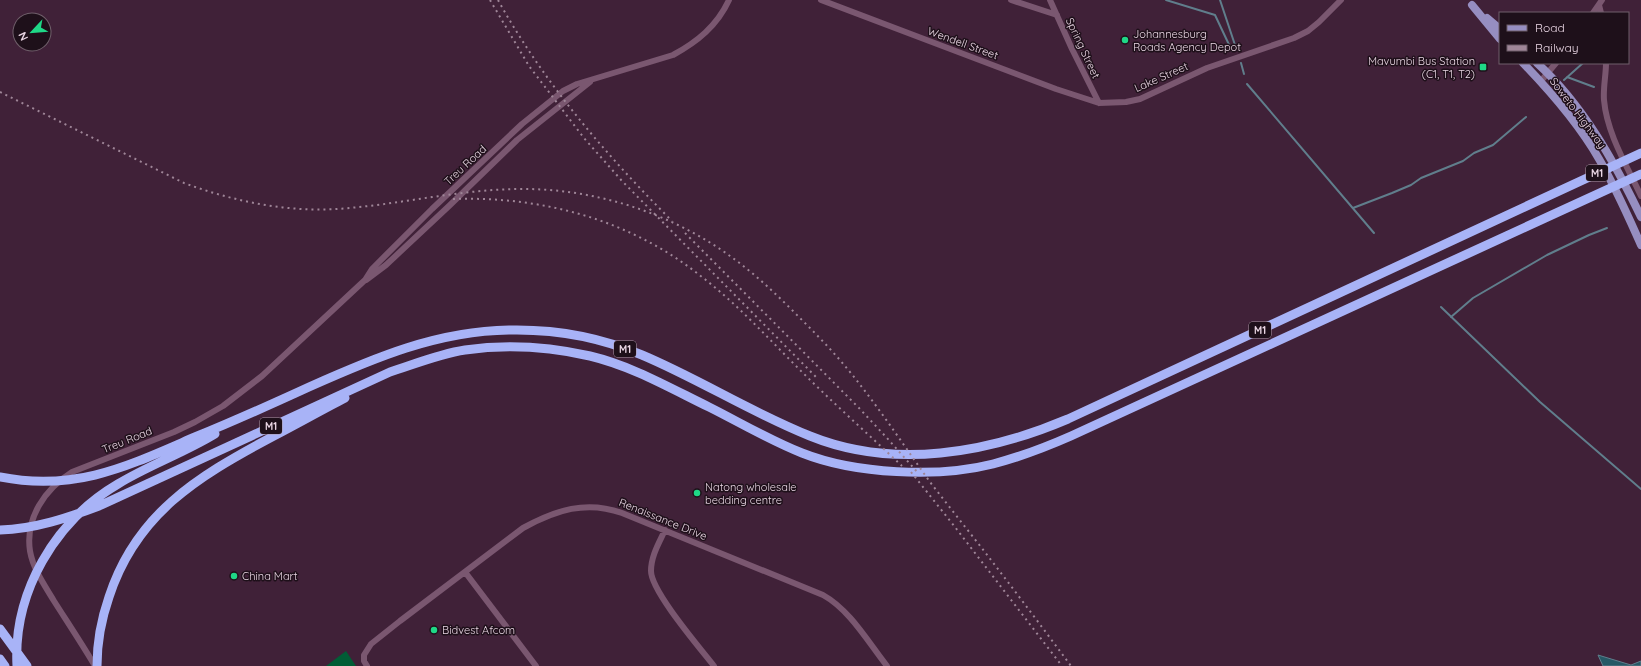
<svg xmlns="http://www.w3.org/2000/svg" width="1641" height="666" font-family="Quicksand,sans-serif">
  <style>
    .green { fill: #015d36 }
    .water { fill: #265966; stroke: #607e8c }
    .lines { fill: none; stroke-linecap: round; stroke-linejoin: round }
    .stream { stroke: #607e8c; stroke-width: 2 }
    .minor { stroke: #7a5770; stroke-width: 6 }
    .major { stroke: #968ec1; stroke-width: 8 }
    .highway { stroke: #a8b3f7; stroke-width: 9 }
    .rail { stroke: #9f8698; stroke-width: 2; stroke-dasharray: 2 4; stroke-linecap: butt }
    .poi-dot { fill: #1fd887; stroke: #1e101a; stroke-width: 1.5 }
    .labels { text-anchor: middle; dominant-baseline: central; stroke-width: 3; stroke-linejoin: round; paint-order: stroke }
    .shield { fill: #1e101a; stroke: #ac9aa7; stroke-width: 1 }
    .shield-label { font-size: 10px; font-weight: bold; fill: #e9d5e3 }
    .poi-label { font-size: 11px; fill: #e9d5e3; stroke: #1e101a; text-anchor: start }
    .street-label { font-size: 11px; fill: #e9d5e3; stroke: #1e101a }
  </style>
  <rect width="100%" height="100%" fill="#402138"/>
  <!-- green -->
  <path class="green" d="M346 651 356 666H326Z"/>
  <!-- water -->
  <path class="water" d="M1598 655 1631 665 1641 661V666H1603Z"/>
  <g class="lines">
    <!-- stream -->
    <path class="stream" d="M1166 0 1215 15 1232 51
      M1220 0 1236 48
      M1241 63 1244 74
      M1567 77 1594 87
      M1564 80 1583 63
      M1247 84 1374 233
      M1353 208 1392 193 1411 185 1421 178 1463 161 1474 153 1493 145 1526 117
      M1441 307 1540 402 1641 489
      M1451 317 1473 298 1547 255 1589 235 1607 228"/>
    <!-- minor -->
    <path class="minor" d="M821 0 1056 89 1099 103 1126 102 1140 99 1207 68 1294 38 1308 31 1319 22 1341 0
      M1011 0 1057 15
      M1050 0 1072 49 1099 103
      M1599 5 1601 13
      M1593 13 1602 0
      M1606 63C1606 75 1603 88 1604 100 1607 134 1627 166 1641 196
      M1541 81 1556 63
      M366 280 386 265 449 206 517 140 590 82
      M665 530C659 543 651 556 651 571 651 591 700 648 714 666
      M465 572 536 666
      M95 666C82 644 68 623 54 601 45 586 33 569 30 551 25 518 45 489 72 472L174 432 195 422 223 406 262 376 365 280 372 269 432 209 522 124 563 91 577 84 673 55C697 42 717 26 729 0
      M367 666 364 661V655L371 644 400 621 523 528C556 510 586 500 622 513L823 595C850 610 868 642 887 666"/>
    <!-- major -->
    <path class="major" d="M1472 5 1500 39
      M1487 18 1500 29
      M1523 63C1551 92 1579 124 1599 159 1615 186 1628 216 1641 245
      M1537 63C1583 105 1614 161 1641 217"/>
    <!-- highway -->
    <path class="highway" d="M0 477C76 492 128 466 195 437 234 421 272 404 309 387 374 358 437 331 509 330 554 329 600 337 642 355 699 379 752 413 810 436 894 470 988 453 1068 419L1641 153
      M0 530C35 529 67 518 99 506L390 372C415 364 439 354 465 350 507 344 550 347 590 356 632 366 670 388 709 407 739 422 771 441 802 453 855 474 938 478 993 464 1020 457 1046 447 1071 436L1641 174
      M0 629 27 666
      M0 659 5 666
      M17 666C13 592 55 521 118 484 149 465 184 453 215 434
      M97 666C97 642 101 620 109 597 136 514 197 477 270 438 295 425 320 411 345 398"/>
    <!-- rail -->
    <path class="rail" d="M490 0 529 66 584 138 622 181 817 378
      M498 0C544 83 605 154 672 221
      M0 92 184 183C233 201 284 212 336 209 400 205 463 188 528 189 599 190 672 214 730 256 754 273 775 293 796 314 813 331 830 348 845 366 876 403 902 443 930 482 950 508 971 534 991 560 1018 595 1045 631 1071 666
      M453 199C543 196 631 220 702 277 737 304 767 337 799 369 832 402 868 434 902 466
      M685 233 859 408 887 438 919 474
      M911 472 955 527 1062 666"/>
  </g>
  <!-- markers -->
  <g class="poi-dot">
    <circle cx="1125" cy="40" r="4"/>
    <rect x="1479" y="63" width="8" height="8" rx="2"/>
    <circle cx="697" cy="493" r="4"/>
    <circle cx="234" cy="576" r="4"/>
    <circle cx="434" cy="630" r="4"/>
  </g>
  <g class="labels">
    <!-- shield labels -->
    <g class="shield">
      <rect x="1586" y="165" width="22" height="16" rx="3"/>
      <rect x="1249" y="322" width="22" height="16" rx="3"/>
      <rect x="614" y="341" width="22" height="16" rx="3"/>
      <rect x="260" y="418" width="22" height="16" rx="3"/>
    </g>
    <g class="shield-label">
      <text x="1597" y="173">M1</text>
      <text x="1260" y="330">M1</text>
      <text x="625" y="349">M1</text>
      <text x="271" y="426">M1</text>
    </g>
    <!-- poi labels -->
    <g class="poi-label">
      <text x="1133" y="34">Johannesburg<tspan x="1133" dy="13">Roads Agency Depot</tspan></text>
      <text x="1475" y="61" text-anchor="end">Mavumbi Bus Station<tspan x="1475" dy="13">(C1, T1, T2)</tspan></text>
      <text x="705" y="487">Natong wholesale<tspan x="705" dy="13">bedding centre</tspan></text>
      <text x="242" y="576">China Mart</text>
      <text x="442" y="630">Bidvest Afcom</text>
    </g>
    <!-- street labels -->
    <g class="street-label">
      <text transform="translate(963 43) rotate(20)">Wendell Street</text>
      <text transform="translate(1083 48) rotate(65)">Spring Street</text>
      <text transform="translate(1161 77) rotate(-24)">Lake Street</text>
      <text transform="translate(1578 113) rotate(53)">Soweto Highway</text>
      <text transform="translate(465 165) rotate(-43)">Treu Road</text>
      <text transform="translate(127 440) rotate(-22)">Treu Road</text>
      <text transform="translate(663 519) rotate(22)">Renaissance Drive</text>
    </g>
  </g>
  <!-- legend -->
  <rect x="1499" y="12" width="130" height="52" fill="#1e101a" stroke="#6f5f6a"/>
  <rect x="1507" y="25" width="20" height="6" fill="#968ec1" stroke="#6f5f6a"/>
  <text x="1535" y="32" font-size="12" fill="#e9d5e3">Road</text>
  <rect x="1507" y="45" width="20" height="6" fill="#9f8698" stroke="#6f5f6a"/>
  <text x="1535" y="52" font-size="12" fill="#e9d5e3">Railway</text>
  <!-- north arrow -->
  <g transform="translate(32 32) rotate(244)"><circle r="19" fill="#1e101a" stroke="#6f5f6a"/>
  <path d="M0-3L7 15L0 10L-7 15Z" fill="#1fd887"/>
  <text y="-6" font-size="11" font-weight="bold" text-anchor="middle" fill="#e9d5e3">N</text>
  </g>
</svg>
